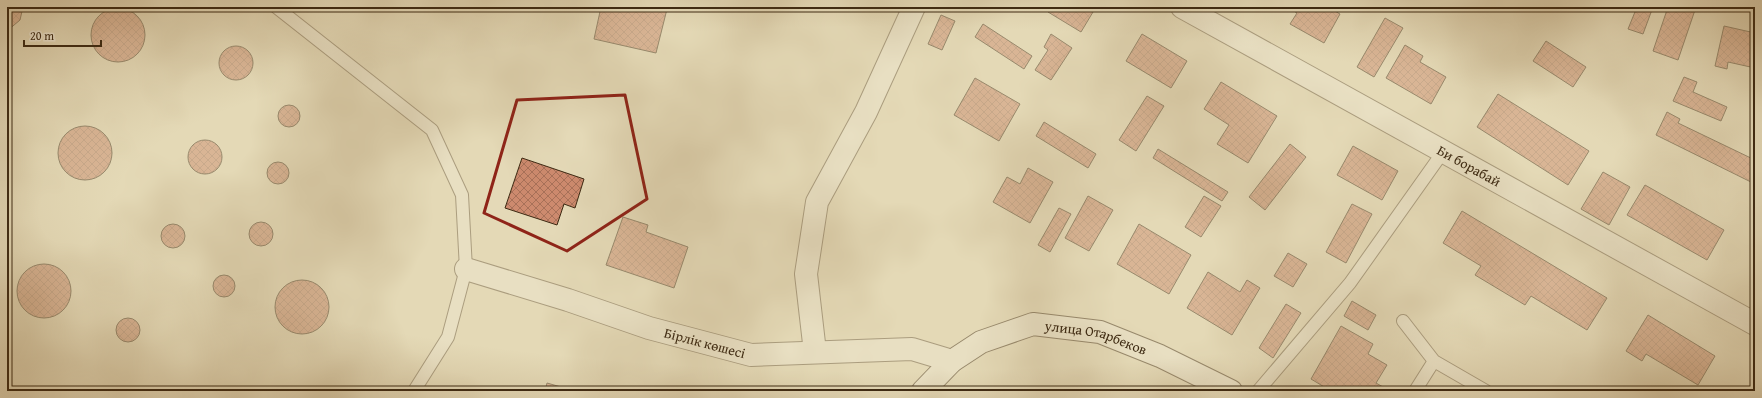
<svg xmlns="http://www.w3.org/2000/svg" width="1762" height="398" font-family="'Gentium Book Plus',serif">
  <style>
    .building { fill: url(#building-cross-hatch); stroke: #3d2a13 }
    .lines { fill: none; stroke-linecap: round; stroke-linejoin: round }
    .service-casing { stroke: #67563c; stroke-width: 14 }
    .minor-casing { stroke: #67563c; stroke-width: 24 }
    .secondary-casing { stroke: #3d2a13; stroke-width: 24 }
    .service { stroke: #ede6d0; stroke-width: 12 }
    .minor { stroke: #ede6d0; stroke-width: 22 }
    .secondary { stroke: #ede6d0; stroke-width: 22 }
    .marked { fill: none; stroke: #8f2418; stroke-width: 3; stroke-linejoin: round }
    .labels { text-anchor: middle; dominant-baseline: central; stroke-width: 3.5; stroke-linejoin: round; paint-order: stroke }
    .street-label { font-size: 14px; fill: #3d2a13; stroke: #ede6d0 }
  </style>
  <defs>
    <pattern id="building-cross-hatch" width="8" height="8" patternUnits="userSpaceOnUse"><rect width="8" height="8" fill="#cd8a6e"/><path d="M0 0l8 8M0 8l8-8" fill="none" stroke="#a87159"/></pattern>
  </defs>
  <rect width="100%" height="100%" fill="#e4d9b7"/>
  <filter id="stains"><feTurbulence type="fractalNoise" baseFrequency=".005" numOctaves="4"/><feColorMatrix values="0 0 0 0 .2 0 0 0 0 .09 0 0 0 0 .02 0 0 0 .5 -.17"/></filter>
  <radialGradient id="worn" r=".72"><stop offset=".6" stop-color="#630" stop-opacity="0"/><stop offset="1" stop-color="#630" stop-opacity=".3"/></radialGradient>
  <!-- building -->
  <path class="building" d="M7 7H23L20 20 7 31Z
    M601 7H659L667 9 656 53 594 39Z
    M1050 7H1096L1081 32 1048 12Z
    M1287 7H1328L1340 14 1324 43 1290 24 1297 13Z
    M1637 7H1653L1643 34 1628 29Z
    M1668 7H1696L1678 60 1653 51Z
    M91 35a27 27 0 1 1 54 0a27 27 0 1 1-54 0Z
    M941 15 955 21 942 50 928 44Z
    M1385 18 1403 28 1374 77 1357 67Z
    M983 24 1032 56 1024 69 975 37Z
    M1724 26 1755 33V68L1728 62 1727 69 1715 66Z
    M1051 34 1072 48 1051 80 1035 70 1048 50 1044 47Z
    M1142 34 1187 61 1171 88 1126 61Z
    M1546 41 1586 67 1573 87 1533 61Z
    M1405 45 1423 56 1420 62 1446 77 1431 104 1386 78Z
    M219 63a17 17 0 1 1 34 0a17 17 0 1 1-34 0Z
    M1684 77 1697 82 1693 92 1727 107 1721 121 1673 101Z
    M975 78 1020 104 999 141 954 115Z
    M1221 82 1277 116 1248 163 1217 144 1229 125 1204 109Z
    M1498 94 1589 151 1568 185 1477 127Z
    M1147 96 1164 106 1136 151 1119 140Z
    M278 116a11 11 0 1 1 22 0a11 11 0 1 1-22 0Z
    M1667 112 1680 119 1678 123 1755 160V184L1656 135Z
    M1044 122 1096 154 1088 168 1036 136Z
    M58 153a27 27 0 1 1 54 0a27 27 0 1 1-54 0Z
    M188 157a17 17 0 1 1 34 0a17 17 0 1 1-34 0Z
    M1290 144 1306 157 1265 210 1249 197Z
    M1353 146 1398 171 1382 200 1337 175Z
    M1158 149 1228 192 1222 201 1153 158Z
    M522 158 584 179 575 208 564 204 557 225 505 208Z
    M267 173a11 11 0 1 1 22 0a11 11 0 1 1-22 0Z
    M1028 168 1053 182 1030 223 993 202 1007 177 1020 184Z
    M1603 172 1630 187 1609 225 1581 209Z
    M1645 185 1724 230 1707 260 1627 215Z
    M1088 196 1113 210 1089 251 1065 238Z
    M1204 196 1221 206 1201 237 1185 227Z
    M1352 204 1372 214 1346 263 1326 252Z
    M1059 208 1071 214 1050 252 1038 245Z
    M1462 211 1607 298 1587 330 1531 296 1525 305 1475 275 1481 266 1443 243Z
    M623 217 648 225 646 232 688 247 674 288 606 265Z
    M249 234a12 12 0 1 1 24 0a12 12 0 1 1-24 0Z
    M1139 224 1191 255 1169 294 1117 264Z
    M161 236a12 12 0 1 1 24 0a12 12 0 1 1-24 0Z
    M1288 253 1307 264 1293 287 1274 276Z
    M17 291a27 27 0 1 1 54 0a27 27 0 1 1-54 0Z
    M1208 272 1240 292 1247 280 1260 288 1232 335 1187 308Z
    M213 286a11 11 0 1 1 22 0a11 11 0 1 1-22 0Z
    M275 307a27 27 0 1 1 54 0a27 27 0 1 1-54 0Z
    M1352 301 1376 315 1368 330 1344 316Z
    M1286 304 1301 313 1273 358 1259 348Z
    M1648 315 1715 356 1698 385 1646 354 1642 361 1626 351Z
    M116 330a12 12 0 1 1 24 0a12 12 0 1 1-24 0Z
    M1341 326 1373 344 1368 354 1387 365 1376 383 1390 391H1331L1311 379Z
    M547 383 575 391H545Z"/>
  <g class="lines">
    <defs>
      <path id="service" d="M276 7 432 130 462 195 466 269 448 337 414 391
        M1403 321 1434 361 1486 391
        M1258 391 1350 283 1443 152
        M1415 391 1434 361"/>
      <g id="minor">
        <path id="s1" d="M1182 7 1755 324"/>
        <path id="s2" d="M466 269 568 300 649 328 751 355 912 349 952 361"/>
        <path d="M815 352 806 274 817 202 866 112 914 7"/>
      </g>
      <g id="secondary">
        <path id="s3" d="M923 391 952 361 981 342 1033 324 1100 332 1160 356 1231 391"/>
      </g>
    </defs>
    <!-- service casing -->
    <use href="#service" class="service-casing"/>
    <!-- minor casing -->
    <use href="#minor" class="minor-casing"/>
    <!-- secondary casing -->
    <use href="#secondary" class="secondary-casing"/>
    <!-- service -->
    <use href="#service" class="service"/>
    <!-- minor -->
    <use href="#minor" class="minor"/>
    <!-- secondary -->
    <use href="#secondary" class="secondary"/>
  </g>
  <!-- marked area -->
  <path d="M0 0H1762V398H0ZM625 95 647 199 567 251 484 213 517 100Z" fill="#e4d9b7" fill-opacity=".55" fill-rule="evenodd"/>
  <path class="marked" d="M625 95 647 199 567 251 484 213 517 100Z"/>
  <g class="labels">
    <!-- street labels -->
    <g class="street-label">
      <text stroke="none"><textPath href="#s1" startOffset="328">Би борабай</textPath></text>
      <text stroke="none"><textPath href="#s3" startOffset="196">улица Отарбеков</textPath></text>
      <text stroke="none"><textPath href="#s2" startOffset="250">Бірлік көшесі</textPath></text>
    </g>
  </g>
  <!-- margin -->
  <rect width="1762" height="398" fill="none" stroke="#e4d9b7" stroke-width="24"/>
  <rect x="8" y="8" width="1746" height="382" fill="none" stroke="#3d2a13" stroke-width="2"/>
  <rect x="12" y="12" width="1738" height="374" fill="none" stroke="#3d2a13"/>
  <!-- scale -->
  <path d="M24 40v6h77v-6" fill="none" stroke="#3d2a13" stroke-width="2"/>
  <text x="30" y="40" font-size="12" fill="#3d2a13" stroke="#ede6d0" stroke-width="3" paint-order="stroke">20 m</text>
  <rect width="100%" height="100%" filter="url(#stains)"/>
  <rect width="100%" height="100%" fill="url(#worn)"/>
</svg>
